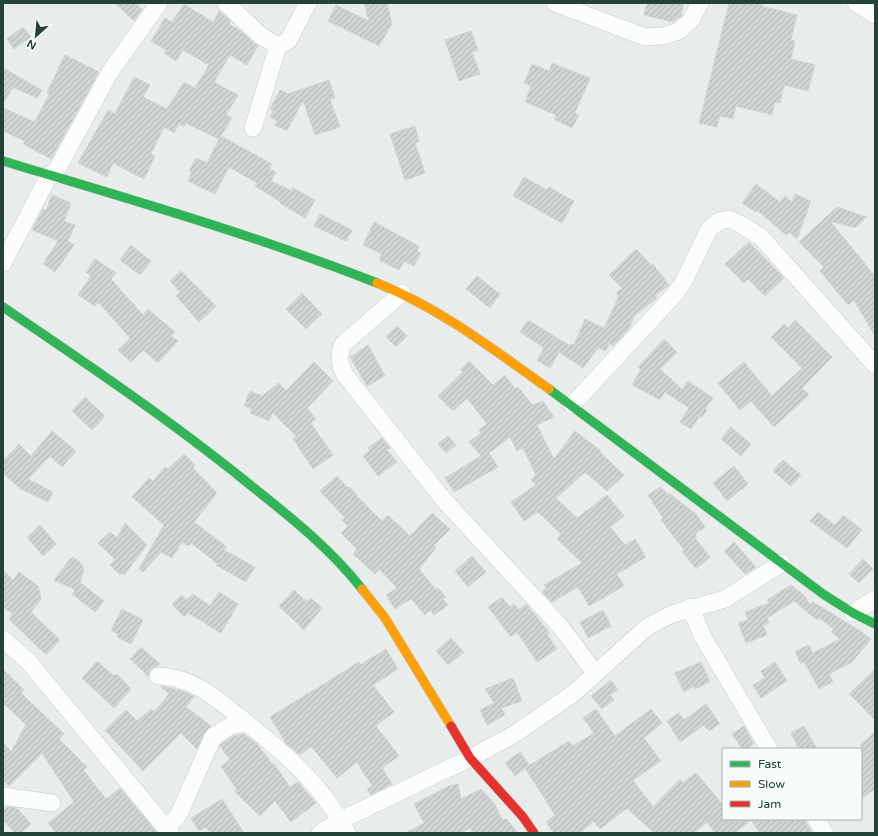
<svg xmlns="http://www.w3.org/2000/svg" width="878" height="836" font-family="'Varela Round',sans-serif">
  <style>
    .building { fill: url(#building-hatch); stroke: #d1d6d4 }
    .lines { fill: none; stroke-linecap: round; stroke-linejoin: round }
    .street-casing { stroke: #c5cac8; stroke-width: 18 }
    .fast-casing { stroke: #c3cbc8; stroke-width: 10 }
    .slow-casing { stroke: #c3cbc8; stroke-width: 10 }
    .jam-casing { stroke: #c3cbc8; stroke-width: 10 }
    .street { stroke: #fcfcfc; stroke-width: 17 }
    .fast { stroke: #30b455; stroke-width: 9 }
    .slow { stroke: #ff9f0a; stroke-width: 9 }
    .jam { stroke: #e5322d; stroke-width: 9 }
  </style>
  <defs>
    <pattern id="building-hatch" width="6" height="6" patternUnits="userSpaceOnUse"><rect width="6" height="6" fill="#cfd4d2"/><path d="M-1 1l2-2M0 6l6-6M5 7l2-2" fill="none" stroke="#b2b7b5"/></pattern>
  </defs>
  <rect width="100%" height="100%" fill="#e8edeb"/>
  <!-- building -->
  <path class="building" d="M115 3H136L142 9 134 21Z
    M364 3H387L392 24 379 46 328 21 336 5 369 21Z
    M647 3H684L681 16 673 22 644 15Z
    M729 3H762V6L797 15 791 40 795 41 791 59 815 65 808 91 784 85 780 103 775 102 772 115 736 106 733 119 720 116 717 127 699 123Z
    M184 4 213 22 219 11 231 21 229 24 241 31 258 46 247 65 230 55 214 82 238 95 226 115 232 118 221 136 272 164 269 169 276 172 271 181 292 191 293 188 315 200 305 218 280 203 281 202 255 186 257 183 229 167 215 194 188 181 192 172 189 171 196 158 207 163 219 139 186 123 184 127 179 124 174 133 164 127 151 154 155 156 144 179 113 163 107 177 78 163 108 110 115 114 134 77 150 85 143 97 167 109 184 82 195 88 209 65 183 50 176 61 164 53 166 50 151 41 165 18 172 22Z
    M23 27 31 37 14 49 7 39Z
    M471 31 478 50 472 52 480 74 459 81 445 40Z
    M65 55 99 72 51 159 23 144 25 141 3 131V108L35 122 49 95 47 92Z
    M552 63 590 78 575 113 579 115 572 128 554 119 556 115 525 102 531 86 524 83 532 64 549 71Z
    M3 68 42 90 37 98 13 87 3 104Z
    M329 80 335 98 330 99 340 127 315 135 303 100 287 131 275 125 277 121 270 117 273 111 270 109 280 90 288 94Z
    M415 126 419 141 415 143 425 173 405 180 390 134Z
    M524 177 547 190 549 187 574 201 562 223 513 196Z
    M756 184 780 202 785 196 792 202 795 194 811 201 797 239 789 232 786 235 757 210 756 212 742 203Z
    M52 195 71 203 64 221 75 225 68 241 74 245 55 272 43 264 58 241 32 230 43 209 46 210Z
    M837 207 867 217 855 228 830 221 875 276V336L854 300 848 305 820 271 824 267 799 242Z
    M320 214 352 230 346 241 314 226Z
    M374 222 419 246 417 251 421 253 414 266 404 261 399 270 379 260 382 254 363 245Z
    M749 242 784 278 765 296 748 279 744 283 725 264Z
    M131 245 151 261 140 275 120 260Z
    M636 249 652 266 653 264 669 285 655 296 657 298 634 316 628 330 613 346 609 343 606 351 598 348 583 368 559 352 550 368 537 360 544 348 520 332 528 320 570 346 571 344 574 345 585 319 604 328 619 296 616 293 622 288 609 275Z
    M95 259 116 273 111 279 143 315 148 309 175 332 171 336 178 341 158 363 143 350 131 362 118 350 130 338 98 302 95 306 78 295 91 276 86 272Z
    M181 271 216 306 199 322 176 296 180 292 170 281Z
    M477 276 500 294 490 308 466 289Z
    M302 293 322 314 306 329 286 309Z
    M795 320 832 357 802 388 809 395 774 427 751 401 740 410 718 383 744 362 772 396 802 368 771 337 784 324 788 328Z
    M397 326 407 336 396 347 386 337Z
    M664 339 677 352 660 369 682 389 688 381 713 398 705 409 707 411 702 417 700 416 691 429 680 422 689 408 665 392 660 400 632 385 641 369 638 367Z
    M368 345 385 376 367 386 350 357Z
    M469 361 493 385 505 375 515 389 518 387 532 405 543 401 554 417 537 425 554 459 575 431 601 451 600 452 624 475 607 491 585 472 556 498 577 518 607 495 624 516 610 527 625 545 635 539 646 557 617 574 624 586 589 606 578 587 552 602 542 592 546 588 544 585 582 563 557 539 561 534 538 512 524 521 511 502 536 485 531 480 536 475 523 448 517 451 510 437 489 453 498 467 454 492 445 478 481 456 469 442 481 433 479 430 487 424 467 398 453 411 438 396 463 372 460 370Z
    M314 362 333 381 307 408 316 419 311 423 333 455 313 469 293 439 296 436 273 413 269 421 250 413 252 409 244 406 250 391 262 396 279 383 286 391Z
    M85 397 105 416 92 430 72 411Z
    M731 427 751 444 741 456 721 439Z
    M52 431 76 451 62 467 50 456 28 479 53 492 48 502 19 488 3 473V461L19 444 31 456Z
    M448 436 456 445 446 453 438 444Z
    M382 438 390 448 387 450 397 462 378 476 363 456 370 450 368 448Z
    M184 454 195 465 193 468 217 493 194 522 227 547 224 550 255 567 246 582 216 565 218 564 191 543 188 546 182 542 172 558 161 552 143 572 139 569 164 525 132 497 149 478 153 481 165 467 168 469Z
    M783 460 801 475 791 486 773 471Z
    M734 466 748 484 727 501 713 483Z
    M337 476 348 488 350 487 358 497 382 521 388 515 410 536 432 513 450 529 434 545 436 548 419 569 436 590 438 588 446 597 443 599 448 605 434 615 430 610 425 615 411 599 395 609 386 595 397 588 379 569 375 574 353 554 357 549 341 533 348 526 342 520 345 518 320 491Z
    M660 487 669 495 670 494 696 514 705 527 695 534 697 537 695 538 710 557 696 569 682 551 684 550 661 520 663 518 648 495Z
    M818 512 835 525 843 515 862 530 847 548 810 521Z
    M125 523 147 545 124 575 122 573 120 575 110 565 115 560 98 543 110 532 117 538Z
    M40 525 56 544 43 556 27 537Z
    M734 542 756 567 745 574 724 551Z
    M472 556 486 572 468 587 455 571Z
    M73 557 79 561 84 568 80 584 81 583 104 601 95 612 72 594 75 590 54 580 70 559Z
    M863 559 873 569 859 583 849 574Z
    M3 570 13 580 19 572 38 586 41 599 31 612 60 640 46 655 9 619 13 614 3 607Z
    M791 585 805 596 810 605 813 602 862 632 871 639 852 662 829 674 833 682 819 689 804 662 800 663 795 651 809 645 813 653 840 639 831 632 834 629 818 617 819 619 817 620 794 601 767 618 769 623 763 625 767 635 746 643 738 623 748 620 745 612 769 603 767 600Z
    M294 590 307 602 311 598 322 608 304 630 279 606Z
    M219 592 238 604 221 633 188 613 184 617 172 604 182 595 186 600 193 594 210 606Z
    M502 597 510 607 514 604 519 610 526 604 549 632 547 634 557 649 537 662 517 632 511 637 488 607Z
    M122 609 143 620 131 644 117 637 118 634 111 630Z
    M603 610 611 626 588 638 580 622Z
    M451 638 464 652 448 665 436 651Z
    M141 647 160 664 150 670 148 676 130 659Z
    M386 649 398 669 373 685 394 712 376 726 399 756 382 768 392 784 371 795 367 789 372 786 357 762 337 778 311 746 300 755 286 743 270 717 359 662 360 665Z
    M97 661 114 676 117 674 131 689 114 708 82 678Z
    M701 662 710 682 695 689 694 686 684 692 675 673Z
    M775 662 787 681 761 698 753 685 765 678 761 671Z
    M3 669 24 690 21 693 64 734 59 739 87 767 83 770 106 799 120 788 157 833H56L48 823 74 802 42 753 9 786 3 780V742L11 752 26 725 3 703Z
    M875 669V720L849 694Z
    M513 678 522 701 501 708 505 715 487 725 480 710 494 703 485 689Z
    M611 680 618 690 610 695 614 700 602 709 591 696Z
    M160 686 180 690 192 695 194 697 186 707 211 726 204 733 197 749 181 733 143 771 105 730 126 710 137 721 151 709 154 712 169 694Z
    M706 704 720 724 709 731 704 725 680 742 667 721 679 713 684 720Z
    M596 709 615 736 651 709 662 723 644 738 661 761 633 780 653 807 680 779 682 783 696 773 723 805V819H804L812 833H760L751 820 735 833H715L707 822 694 833H654L627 808 600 829 594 821 580 833H554L546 822 555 815 525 768 569 741 573 746 594 733 583 718Z
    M744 726 754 744 746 749H742L732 734Z
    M804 726 817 749H799L791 733Z
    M875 732V789L861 799V744Z
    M244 734 258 745 273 765 274 764 290 787 298 782 316 803 291 822 275 801 260 816 235 792 237 790 221 766 230 760 220 746 221 744 233 736Z
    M520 752 529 765 515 776 505 763Z
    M458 784 461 799 481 789 494 803 503 821 506 818 518 833H473L470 828 461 833H406L424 823 414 804 449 786Z
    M222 799 244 833H210L206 827 199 831 191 818Z
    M7 807 17 808 31 824 21 833H15L3 820V810Z"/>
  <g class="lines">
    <defs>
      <path id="street" d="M226 3 261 36 278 46 288 41 308 3
        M555 3 645 37 663 36 679 31 691 20 700 3
        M856 3 875 15
        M253 128 278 46
        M54 175 110 72 159 3
        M3 263 50 174
        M402 293 343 344C338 356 339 363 345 375L443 499 560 626 595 673
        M572 405 675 294 684 281 709 229 719 221 729 219 742 225 761 237 875 365
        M690 607 703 637 769 749
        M853 613 875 599
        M3 639 28 661 170 833
        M158 676C194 676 222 703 248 724 286 754 325 788 347 833
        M3 796 52 803
        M816 819 825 833
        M167 829 179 814 213 737 230 726 247 723
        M320 833 341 820 470 758 513 735 574 693 647 627 672 614 725 599 782 563"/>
      <path id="fast" d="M3 161C129 199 255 235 377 283
        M3 307C87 364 170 420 249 484 289 516 330 548 362 589
        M549 389 823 594 853 613 875 624"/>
      <path id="slow" d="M377 283C440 308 494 350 549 389
        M362 589 385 618 451 726"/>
      <path id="jam" d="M451 726 470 758 523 817 534 833"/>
    </defs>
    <!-- street casing -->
    <use href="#street" class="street-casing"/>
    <!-- fast casing -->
    <use href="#fast" class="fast-casing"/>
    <!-- slow casing -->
    <use href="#slow" class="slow-casing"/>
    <!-- jam casing -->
    <use href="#jam" class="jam-casing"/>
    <!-- street -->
    <use href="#street" class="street"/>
    <!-- fast -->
    <use href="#fast" class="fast"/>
    <!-- slow -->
    <use href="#slow" class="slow"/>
    <!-- jam -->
    <use href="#jam" class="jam"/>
  </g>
  <!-- border -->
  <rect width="878" height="836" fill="none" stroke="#24423a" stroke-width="8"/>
  <!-- legend -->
  <rect x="722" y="748" width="140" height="72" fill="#f7fbf9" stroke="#a3b1ad"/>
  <rect x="730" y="761" width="20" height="6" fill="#30b455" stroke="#a3b1ad"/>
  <text x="758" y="768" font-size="12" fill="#24423a">Fast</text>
  <rect x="730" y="781" width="20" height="6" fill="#ff9f0a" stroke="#a3b1ad"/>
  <text x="758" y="788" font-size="12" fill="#24423a">Slow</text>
  <rect x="730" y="801" width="20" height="6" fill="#e5322d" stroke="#a3b1ad"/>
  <text x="758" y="808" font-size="12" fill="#24423a">Jam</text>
  <!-- north arrow -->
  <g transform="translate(36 36) rotate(207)" stroke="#f7fbf9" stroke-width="3" paint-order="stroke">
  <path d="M0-3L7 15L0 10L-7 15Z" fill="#24423a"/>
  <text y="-6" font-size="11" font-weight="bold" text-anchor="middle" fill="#24423a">N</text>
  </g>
</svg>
